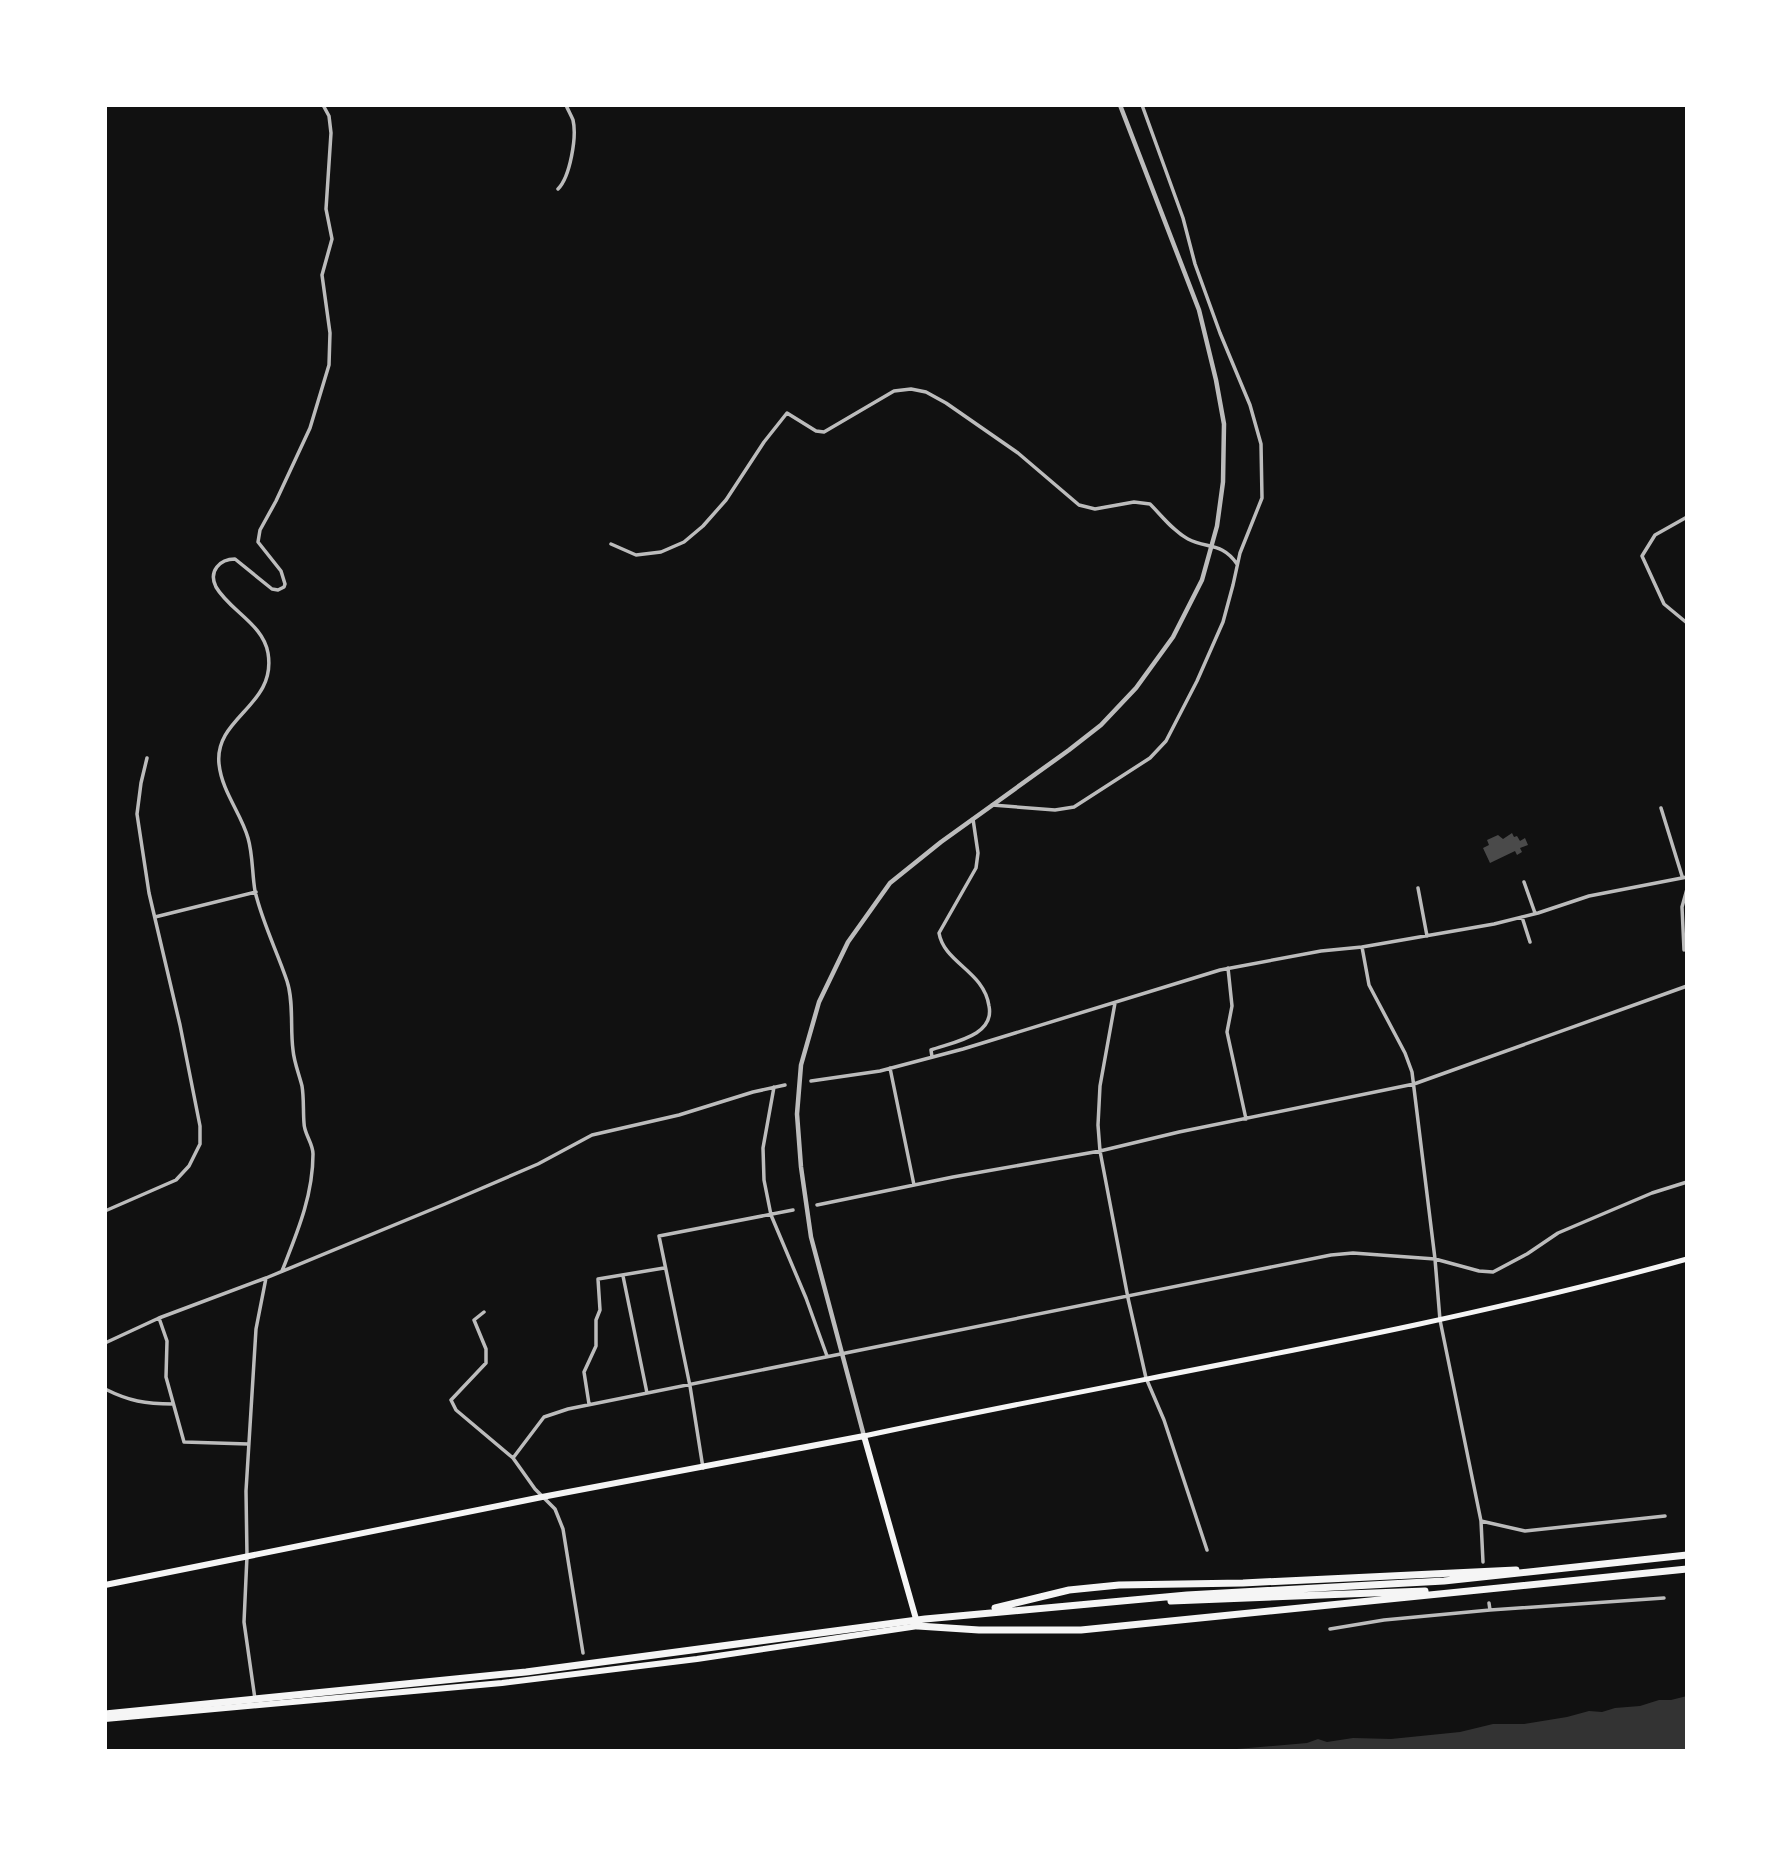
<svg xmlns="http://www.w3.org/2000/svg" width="1792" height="1856" font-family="Commissioner,sans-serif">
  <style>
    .water { fill: #333 }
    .building { fill: #4a4a4a }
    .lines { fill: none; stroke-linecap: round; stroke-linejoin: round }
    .minor { stroke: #bcbcbc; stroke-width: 3.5 }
    .tertiary { stroke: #bcbcbc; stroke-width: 4.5 }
    .secondary { stroke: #f5f5f5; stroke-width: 5 }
    .trunk { stroke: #f5f5f5; stroke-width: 6 }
    .motorway { stroke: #f5f5f5; stroke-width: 7 }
  </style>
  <rect width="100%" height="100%" fill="#111"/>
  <!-- water -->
  <path class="water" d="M1687 1696V1751H1213L1307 1743 1318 1739 1327 1742 1353 1738 1391 1739 1460 1732 1493 1724H1524L1567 1717 1589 1711 1602 1712 1615 1708 1640 1706 1659 1700H1671Z"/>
  <!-- building -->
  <path class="building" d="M1512 833 1514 837 1517 836 1520 841 1525 838 1528 845 1520 848 1522 852 1517 855 1515 851 1490 863 1483 848 1489 845 1487 840 1498 835 1503 839Z"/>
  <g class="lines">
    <!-- minor -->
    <path class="minor" d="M558 189C570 177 577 137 573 120 571 115 568 110 566 105
      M1687 517 1655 535 1642 556 1664 604 1687 623
      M611 544 636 555 661 552 684 542 703 526 726 500 764 442 787 413 816 431 824 432 894 391 911 389 926 392 946 403 1018 453 1079 505 1095 509 1134 502 1150 504C1162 516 1173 531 1188 539 1207 549 1222 542 1237 564
      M992 805 1055 810 1074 807 1150 758 1166 741 1197 681 1223 622 1233 585 1240 553 1262 498 1261 444 1250 405 1220 333 1195 264 1183 218 1142 105
      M1661 808 1682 876
      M1524 882 1535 913
      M1418 888 1427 936
      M155 917 256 892
      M1522 917 1530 942
      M1362 947 1369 985 1405 1053 1412 1072 1435 1259 1440 1320 1481 1521 1483 1562
      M1684 950 1682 907 1687 889
      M1228 968 1232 1006 1227 1032 1246 1119
      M1115 1003 1100 1086 1098 1125 1100 1151 1128 1298 1146 1378 1164 1420 1207 1550
      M932 1057 931 1050C953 1042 995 1036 989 1006 984 971 944 963 939 933L976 868 978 853 973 819
      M890 1068 914 1185
      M811 1081 880 1071 963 1049 1220 970 1321 951 1362 947 1494 924 1538 913 1589 896 1687 877
      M774 1087 763 1148 764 1180 771 1215 806 1298 827 1356
      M817 1205 953 1177 1100 1151 1179 1132 1414 1084 1687 986
      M105 1211 176 1180 189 1166 200 1144V1126L180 1025 149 893 137 814 141 783 147 758
      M282 1271C297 1233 313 1196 313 1154 313 1143 304 1134 304 1123 303 1111 304 1098 302 1086 299 1074 294 1062 293 1050 290 1028 294 1002 287 981 277 951 262 922 255 891 252 874 253 855 248 838 241 813 222 792 219 764 214 717 277 706 268 653 263 624 230 611 216 587 208 571 220 559 235 559L272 589 278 590 284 587 285 584 281 571 258 542 260 530 276 501 310 428 329 365 330 333 322 275 332 239 326 209 331 133 329 116 323 105
      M623 1276 647 1393
      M484 1312 474 1320 486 1349V1363L451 1400 456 1410 513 1458 535 1489 555 1509 563 1529 583 1653
      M159 1318 167 1341 166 1377 184 1442 248 1444
      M105 1343 159 1318 266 1278 445 1204 538 1164 592 1135 679 1115 753 1092 785 1085
      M105 1389C129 1401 145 1404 173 1404
      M589 1404 584 1372 596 1346V1320L600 1310 598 1279 664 1268
      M513 1458 544 1417 568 1409 1331 1255 1353 1253 1435 1259 1479 1271 1493 1272 1527 1254 1558 1233 1652 1193 1687 1182
      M703 1468 690 1386 659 1236 793 1210
      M1481 1521 1525 1531 1665 1516
      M1490 1610 1664 1598
      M1330 1629 1384 1620 1490 1610 1489 1603
      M255 1699 244 1622 247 1556 246 1491 256 1329 266 1278"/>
    <!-- tertiary -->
    <path class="tertiary" d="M864 1436 811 1237 801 1167 797 1114 801 1065 819 1002 848 942 890 883 941 842 1069 750 1101 725 1136 688 1173 637 1202 580 1217 526 1223 482 1224 424 1216 380 1199 310 1120 105"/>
    <!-- secondary -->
    <path class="secondary" d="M864 1436C1138 1377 1417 1334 1687 1259"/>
    <!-- trunk -->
    <path class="trunk" d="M105 1585 542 1497 864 1436 918 1626 697 1659 502 1683 105 1719"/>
    <!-- motorway -->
    <path class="motorway" d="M1171 1601 1425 1591
      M995 1608 1069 1590 1119 1585 1243 1583 1516 1570
      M918 1626 979 1630H1081L1687 1569
      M105 1714 526 1672 925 1619 1187 1595 1444 1581 1687 1555"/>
  </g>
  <!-- border -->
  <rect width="1792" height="1856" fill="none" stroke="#ffffff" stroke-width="214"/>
</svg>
